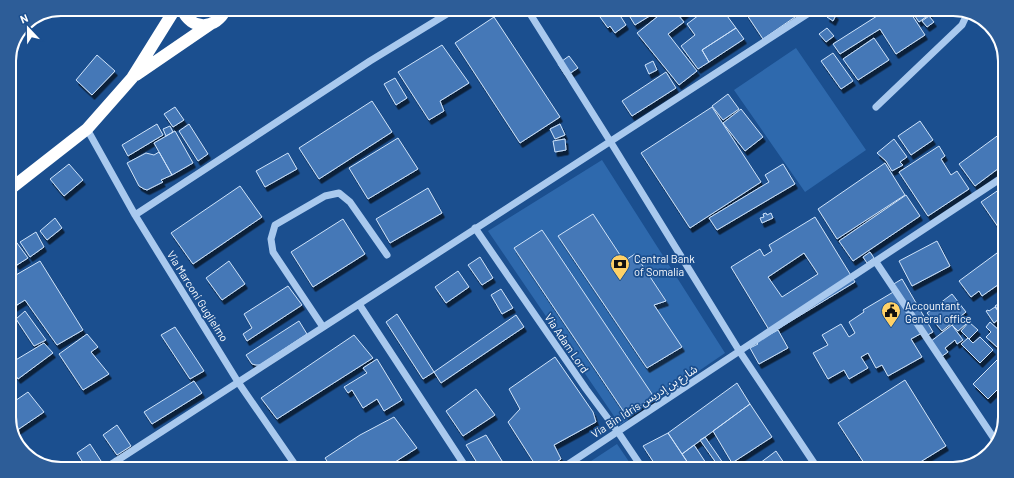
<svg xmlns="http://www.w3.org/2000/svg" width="1014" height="478" font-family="Barlow,'Noto Sans Arabic',sans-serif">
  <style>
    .green { fill: #2e69ad }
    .building { fill: #4478b7; stroke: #cfe3fa; fill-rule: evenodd; filter: url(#shadow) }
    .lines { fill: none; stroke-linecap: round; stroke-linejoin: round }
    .minor { stroke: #a9c9ee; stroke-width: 7 }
    .highway { stroke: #fff; stroke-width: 12 }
    .labels { text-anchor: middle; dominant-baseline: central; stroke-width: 3.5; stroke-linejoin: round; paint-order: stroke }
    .poi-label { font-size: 11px; fill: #fff; stroke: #1b4f8f; text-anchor: start }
    .street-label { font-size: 11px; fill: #fff; stroke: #1b4f8f }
    .rim { fill: none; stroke: #fff; stroke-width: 2 }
  </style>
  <defs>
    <filter id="shadow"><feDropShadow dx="2.5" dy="4.5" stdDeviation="0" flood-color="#0009"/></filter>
  </defs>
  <rect width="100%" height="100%" fill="#1b4f8f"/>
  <!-- green -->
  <path class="green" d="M796 48 866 150 805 192 734 90Z
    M602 160 725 353 620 425 488 231Z
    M617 444 634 469H579Z"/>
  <!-- building -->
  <path class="building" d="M600 9H616L626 25 615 33 610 26 608 28 600 17 604 15Z
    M625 9H661L635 25Z
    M667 9H673L684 22 668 34 697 71 679 85 637 33Z
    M673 9H690L681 17Z
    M707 9H722L736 28 702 50 709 62 698 69 681 46 695 35 687 24Z
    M743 9H790L795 17 763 39Z
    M799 9H808L802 14Z
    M888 9H908L925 35 896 54 880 29 840 54 833 44Z
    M910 9H927L930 14 919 22Z
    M830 11 836 15 833 21 827 17Z
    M929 16 934 22 927 27 922 21Z
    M494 17 560 117 520 143 455 43Z
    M736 28 744 39 709 62 702 50Z
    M827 28 834 36 826 42 819 34Z
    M874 38 889 60 858 80 843 59Z
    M442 45 469 83 440 101 444 111 429 120 398 72Z
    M833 53 853 81 841 89 821 61Z
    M97 55 115 71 92 95 76 80Z
    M569 56 578 68 566 76 558 64Z
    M653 61 657 70 649 74 645 65Z
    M666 72 676 88 632 116 622 101Z
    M395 78 407 98 396 105 384 84Z
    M728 94 739 109 723 120 712 106Z
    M372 101 392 132 319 179 299 148Z
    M175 107 184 120 173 127 164 114Z
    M712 107 761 182 690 228 641 153Z
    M741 109 763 137 745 151 723 123Z
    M920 121 933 140 911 155 898 136Z
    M157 124 163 135 128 156 122 145Z
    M189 124 208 154 198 161 179 131Z
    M560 124 565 135 555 139 550 129Z
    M170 126 173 132 166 136 163 129Z
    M175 131 193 163 172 175 154 143Z
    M1004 131 1003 165 975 186 959 164Z
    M398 138 418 169 368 199 349 168Z
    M565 139 566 150 555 152 553 141Z
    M894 139 907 157 900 162 903 165 892 171 886 161 877 153Z
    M939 146 945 156 941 159 951 175 957 171 969 189 928 216 899 172Z
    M159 152 172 175 161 180 163 182 147 190 144 189 139 186 127 163 146 153 154 155Z
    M288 153 297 169 265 187 256 171Z
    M885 163 905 195 837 239 818 209Z
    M69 164 83 180 64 196 50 179Z
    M783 164 795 184 717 230 709 218 769 182 765 175Z
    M240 186 262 217 193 264 171 233Z
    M1003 187V234L981 202Z
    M428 188 442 213 390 243 376 219Z
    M906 195 920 216 853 261 839 241Z
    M766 213 767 215 771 213 773 218 762 223 760 218 764 217 763 214Z
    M593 214 624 261 635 254 666 301 654 305 682 347 647 368 558 236Z
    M815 217 855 282 771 333 731 267 760 249 764 256 772 251 769 245ZM804 253 818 274 782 297 768 277Z
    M55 218 62 228 47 240 40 231Z
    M343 219 365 254 313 287 291 252Z
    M542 230 654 397 626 415 514 248Z
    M36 232 44 247 30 257 20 242Z
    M9 233 17 243 9 249Z
    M937 241 950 266 912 286 899 261Z
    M17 243 28 258 17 265 13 260 9 263V249Z
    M870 252 874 258 867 263 863 257Z
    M997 253 1002 259V282L982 296 979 291 971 297 959 281Z
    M480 257 493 278 482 285 468 265Z
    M40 261 83 330 57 345 25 300 9 310V279Z
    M229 261 245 284 222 300 206 278Z
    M458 271 469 287 446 303 435 287Z
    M902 279 933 332 924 337 922 333 911 339 922 357 888 376 882 365 876 368 868 353 861 357 868 368 849 379 844 370 828 379 813 353 828 345 822 335 841 324 849 337 855 333 849 322 864 312 863 310 895 291 892 285Z
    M288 286 302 305 247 341 243 334 252 328 244 314Z
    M501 289 513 308 502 314 491 295Z
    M952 294 966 312 942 331 927 313Z
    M1001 298H1002V306L997 302Z
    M998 304 1002 308 1001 314 995 306Z
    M995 307 1001 315V317L994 323 986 311 988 310 989 311Z
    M25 311 46 340 34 346 16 319Z
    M397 314 434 372 423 379 386 322Z
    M516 315 524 327 441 383 434 372Z
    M961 318 966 324 958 331 952 325Z
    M299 321 307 334 260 365H256L252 364 246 355Z
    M969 322 978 330 969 339 961 331Z
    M990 322 1001 332V342L997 347 986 337 991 332 986 327Z
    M952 325 963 340 957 344 955 340 945 348 948 352 941 357 930 342Z
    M175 327 204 371 190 379 161 335Z
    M778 330 788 348 759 364 750 348 758 344 756 342Z
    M87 334 98 347 91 352 109 374 83 390 59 354Z
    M354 335 373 358 277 419 261 398Z
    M980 337 993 350 980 363 961 344 968 338 973 343Z
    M44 343 53 353 18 379 9 364Z
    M1001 356 1000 387 988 399 973 384Z
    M555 357 593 412 596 422 554 445 561 459 547 469H538L508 422 520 409 509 389Z
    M377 359 402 400 384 411 377 399 363 408 352 390 348 393 344 387 367 373 363 368Z
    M905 380 946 446 909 469H897L895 465 892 467 893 469H868L838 423Z
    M194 381 202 393 152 424 144 412Z
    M737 383 750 404 682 454 668 433Z
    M476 389 495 415 463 436 446 411Z
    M28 392 44 412 13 433 9 421V405Z
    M750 404 772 437 732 463 713 431Z
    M394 417 417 448 384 469H332L325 458 360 435Z
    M117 425 131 446 117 455 103 435Z
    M668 433 692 469H658L643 446Z
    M486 435 507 469H481L466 445Z
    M705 437 723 463 719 467 700 440Z
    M90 444 101 461 87 469 77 453Z
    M694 445 710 469H692L682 454Z
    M776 451 788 469H752Z"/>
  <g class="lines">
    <!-- minor -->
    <path class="minor" d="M527 9 610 141 740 352 818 469
      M876 107 962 25 968 12
      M87 129 135 215 238 382 298 469
      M135 215 370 61 455 9
      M475 228 586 389 618 432 643 469
      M876 262 997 443
      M359 304 467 469
      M323 327 273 252 271 239 275 225 325 196 339 193 350 202 387 255
      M116 461 121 469
      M104 469 815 9
      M561 469 1003 177"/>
    <!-- highway -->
    <path class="highway" d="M182 9C191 31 216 30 226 9
      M136 75 212 23
      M9 190 87 129 132 78 175 9"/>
  </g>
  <!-- icons -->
  <defs>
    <symbol id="bank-pin" viewBox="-11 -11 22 30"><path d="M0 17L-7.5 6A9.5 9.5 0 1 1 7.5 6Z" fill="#ffd166" stroke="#1b4f8f"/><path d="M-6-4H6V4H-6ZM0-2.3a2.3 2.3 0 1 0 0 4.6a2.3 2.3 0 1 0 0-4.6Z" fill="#111"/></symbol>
    <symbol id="civic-pin" viewBox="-11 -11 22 30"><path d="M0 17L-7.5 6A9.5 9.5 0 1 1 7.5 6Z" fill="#ffd166" stroke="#1b4f8f"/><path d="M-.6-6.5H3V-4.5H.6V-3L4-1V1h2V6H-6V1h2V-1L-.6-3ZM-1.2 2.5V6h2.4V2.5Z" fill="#111"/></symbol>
  </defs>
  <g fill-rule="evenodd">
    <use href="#bank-pin" x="609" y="253" width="22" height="30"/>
    <use href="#civic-pin" x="880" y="300" width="22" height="30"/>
  </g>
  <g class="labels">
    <!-- poi labels -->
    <g class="poi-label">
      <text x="634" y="258">Central Bank<tspan x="634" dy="13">of Somalia</tspan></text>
      <text x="905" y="305">Accountant<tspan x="905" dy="13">General office</tspan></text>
    </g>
    <!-- street labels -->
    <g class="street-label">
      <text transform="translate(198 296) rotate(58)">Via Marconi Guglielmo</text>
      <text transform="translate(567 343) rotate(56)">Via Adam Lord</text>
      <text transform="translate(644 401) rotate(-33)">Via Bin Idris شارع بن إدريس</text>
    </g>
  </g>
  <!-- crop -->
  <path d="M0 0H1014V478H0ZM61 16H953A45 45 0 0 1 998 61V417A45 45 0 0 1 953 462H61A45 45 0 0 1 16 417V61A45 45 0 0 1 61 16Z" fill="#2d5d98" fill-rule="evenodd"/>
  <path class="rim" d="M61 16H953A45 45 0 0 1 998 61V417A45 45 0 0 1 953 462H61A45 45 0 0 1 16 417V61A45 45 0 0 1 61 16Z"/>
  <!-- north arrow -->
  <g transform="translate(28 28) rotate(338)" stroke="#1b4f8f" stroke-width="3" paint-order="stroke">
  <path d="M0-3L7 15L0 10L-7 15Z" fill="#ffffff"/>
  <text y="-6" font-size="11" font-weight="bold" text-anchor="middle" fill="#ffffff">N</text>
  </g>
</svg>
